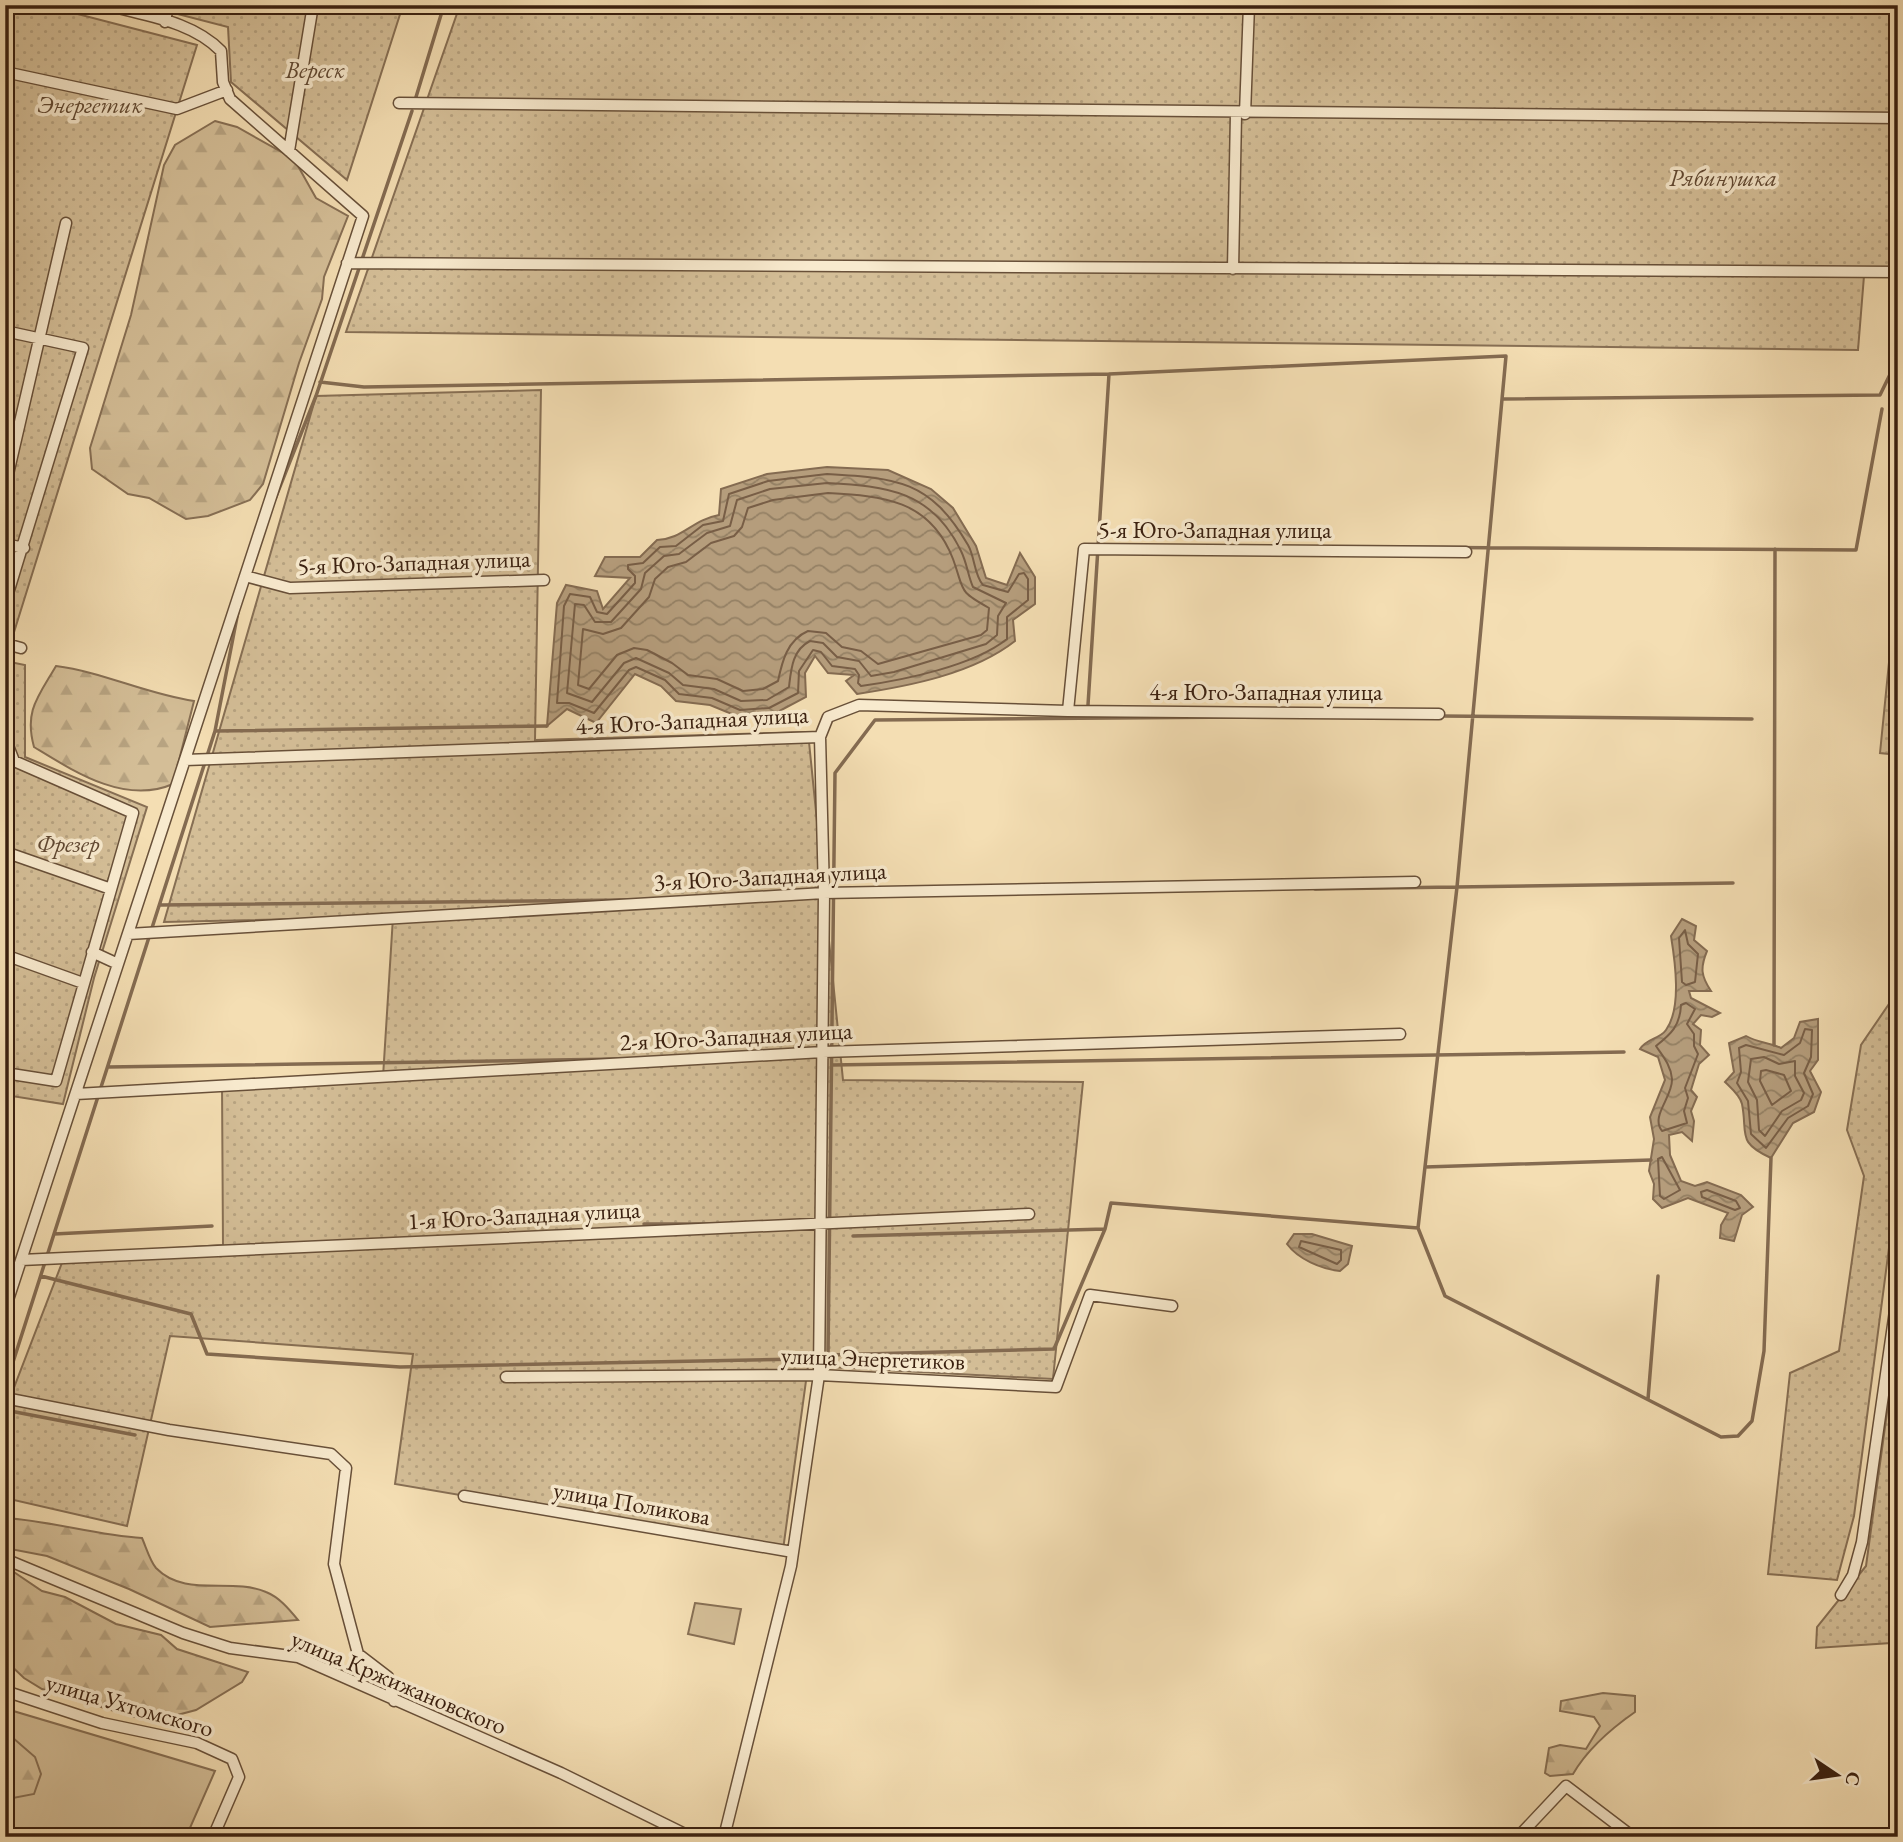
<svg xmlns="http://www.w3.org/2000/svg" width="1903" height="1842" font-family="'EB Garamond',serif">
  <style>
    .green { fill: #d4be97; stroke: #876f54; stroke-width: 2 }
    .forest { fill: url(#forest-firs); stroke: #876f54; stroke-width: 2 }
    .garden { fill: url(#garden-dots); stroke: #876f54; stroke-width: 2 }
    .water { fill: url(#water-waves); stroke: #846b51; stroke-width: 2 }
    .lines { fill: none; stroke-linecap: round; stroke-linejoin: round }
    .shore { stroke: #785e46; stroke-width: 2 }
    .stream { stroke: #846b51; stroke-width: 3.5 }
    .street-casing { stroke: #685039; stroke-width: 13 }
    .street { stroke: #f8eace; stroke-width: 10 }
    .labels { text-anchor: middle; dominant-baseline: central; stroke-width: 7; stroke-linejoin: round; paint-order: stroke }
    .park-label { font-size: 24px; font-style: italic; fill: #604832; stroke: #f8eace }
    .street-label { font-size: 24px; fill: #3a2010; stroke: #f8eace }
  </style>
  <defs>
    <pattern id="forest-firs" width="22" height="20" patternUnits="userSpaceOnUse" patternTransform="scale(1.75)"><rect width="22" height="20" fill="#d4be97"/><path d="M5 1l3.5 6h-7zM16 11l3.5 6h-7z" fill="#b7a381"/></pattern>
    <pattern id="garden-dots" width="8" height="8" patternUnits="userSpaceOnUse" patternTransform="scale(1.75)"><rect width="8" height="8" fill="#d4be97"/><path d="M2 2h.1M6 6h.1" fill="none" stroke="#b7a381" stroke-width="1.8" stroke-linecap="round"/></pattern>
    <pattern id="water-waves" width="16" height="10" patternUnits="userSpaceOnUse" patternTransform="scale(1.75)"><rect width="16" height="10" fill="#b59d7c"/><path d="M0 5q4-4 8 0t8 0" fill="none" stroke="#948064"/></pattern>
  </defs>
  <rect width="100%" height="100%" fill="#f4deb3"/>
  <filter id="stains"><feTurbulence type="fractalNoise" baseFrequency=".00286" numOctaves="4"/><feColorMatrix values="0 0 0 0 .2 0 0 0 0 .09 0 0 0 0 .02 0 0 0 .5 -.17"/></filter>
  <radialGradient id="worn" r=".72"><stop offset=".6" stop-color="#630" stop-opacity="0"/><stop offset="1" stop-color="#630" stop-opacity=".3"/></radialGradient>
  <!-- green -->
  <path class="green" d="M695 1603 741 1609 734 1644 688 1634Z
    M5 1705 10 1710 215 1771 186 1837H5Z"/>
  <!-- forest -->
  <path class="forest" d="M215 121 237 127 294 159 316 198 348 216 324 277 322 299 299 363 263 484 250 500 208 516 186 519 149 498 128 494 92 469 90 448 131 315 164 165 175 145Z
    M56 666C103 672 146 694 194 701L173 784C125 805 75 772 34 747 24 711 38 697 56 666Z
    M5 1518C52 1521 95 1535 142 1538 146 1547 150 1561 156 1568 185 1598 231 1577 266 1592 279 1597 289 1609 298 1620L210 1627 129 1589 47 1556 5 1548Z
    M5 1566 42 1591 65 1597 116 1624 161 1635 177 1649 248 1672 242 1682 196 1710 166 1718 134 1717 42 1689 24 1678 5 1660Z
    M1603 1693 1635 1696V1712C1612 1728 1587 1750 1573 1774L1550 1776 1545 1773 1549 1748 1560 1745 1586 1749 1600 1726 1594 1717 1560 1711 1561 1701Z
    M5 1731 35 1757 41 1774 34 1794 13 1798 5 1794Z"/>
  <!-- garden -->
  <path class="garden" d="M5 5H43L197 45 10 645H5Z
    M143 5H403L347 180 231 82 228 27Z
    M460 5H1898V274L1864 276 1858 350 346 332Z
    M541 390 535 740 808 732 843 1080 1083 1082 1053 1379 808 1366 783 1550 395 1484 413 1354 170 1336 127 1526 5 1498V1411L65 1255 223 1245 222 1084 383 1077 393 917 164 922 316 396Z
    M1898 607V755L1880 753 1894 612Z
    M5 661 25 665V757L147 807 94 978 63 1104 5 1095Z
    M1891 1001H1898V1179L1854 1516 1837 1580 1768 1574 1790 1373 1839 1351 1864 1176 1847 1130 1861 1045Z
    M1898 1332V1616L1891 1643 1816 1648 1817 1627 1866 1566Z"/>
  <!-- water -->
  <path class="water" d="M827 467 888 470 931 489 953 508 976 546 986 578 1007 585 1020 553 1035 577V604L1013 620 1015 641C973 674 909 686 857 694L846 681 854 675 828 673 815 656 805 673 806 697 772 715 739 717 710 705 676 701 661 686 635 674 596 723 567 709 547 726 557 603 566 585 597 591 603 609 630 578 595 576 605 557H640L657 540C683 539 692 520 719 515L721 489 767 474Z
    M1682 919 1696 926 1694 940 1707 951C1700 968 1701 976 1711 991H1689L1691 998 1720 1013 1712 1017 1701 1015 1693 1024 1701 1030 1700 1045 1709 1055 1699 1064 1691 1090 1697 1097 1691 1111 1694 1121 1692 1141 1682 1132 1669 1135 1670 1155 1681 1181 1695 1186 1707 1182 1741 1195 1753 1207 1742 1215 1734 1241 1720 1238 1721 1225 1728 1213 1688 1198 1662 1208 1653 1199 1654 1184 1649 1171 1654 1139 1650 1117 1665 1080 1658 1057 1640 1049C1647 1038 1660 1039 1666 1030 1682 1008 1675 961 1671 936Z
    M1818 1019V1060L1810 1071 1821 1092 1814 1112 1793 1123 1771 1158C1736 1142 1748 1134 1742 1104 1740 1095 1731 1088 1725 1082L1734 1072 1729 1043 1746 1036C1758 1043 1769 1042 1781 1048L1794 1038 1800 1022Z
    M1294 1234H1312L1352 1246 1348 1264 1340 1271C1321 1269 1298 1259 1287 1244Z"/>
  <g class="lines">
    <!-- shore -->
    <path class="shore" d="M827 474C897 478 930 480 968 545 975 557 974 575 983 585L1008 592 1019 574 1024 573 1028 579V600L1007 617V639C973 666 904 680 861 686L858 683 859 675 855 669 832 666 821 652 813 650 799 671 798 693 769 708 740 710 712 698 679 694 665 680 636 667 629 670 594 713 569 703H557L564 606 570 594 590 597 597 612 607 614 635 583V576L628 569V565L643 563 660 547 676 546 703 525 723 521 729 494 768 481Z
      M827 483C887 486 932 491 961 551 967 563 968 576 973 587L1006 603 998 616 997 635 986 644 894 672 871 676 859 661 837 657 823 643 810 641C792 650 791 670 789 687L767 700 741 701 714 689 683 685 669 673 636 658 624 663 592 702 567 693 575 604 584 605 595 622H611L641 589 645 573 664 556 679 554 707 533 730 526 737 500 770 489Z
      M828 493C882 496 930 499 953 559 965 592 957 590 989 608L987 630 981 635 878 664 861 651 842 647 826 633 808 631C787 640 782 662 778 681L763 689 743 691 717 679 688 675 672 663 647 650 634 648 617 655 589 689 578 685 583 629 603 634 621 628 649 597 655 579 668 567 686 562 711 543 734 536 742 527 748 508 773 500Z
      M1685 930 1688 944 1698 954 1695 982 1686 985 1682 982 1679 938Z
      M1686 1003 1695 1009 1687 1024 1694 1034V1046L1698 1054 1685 1088 1688 1098 1684 1111 1687 1123 1662 1131C1650 1116 1673 1097 1672 1079 1671 1065 1662 1055 1656 1046 1671 1034 1680 1026 1681 1005Z
      M1805 1029 1812 1030 1811 1057 1804 1073 1813 1094 1808 1106 1788 1118 1766 1148 1751 1134 1748 1101 1737 1083 1741 1072 1739 1048 1746 1045 1784 1055 1800 1043Z
      M1764 1057 1779 1064 1795 1061V1076L1804 1093 1801 1100 1782 1111 1765 1136 1759 1130 1757 1100 1748 1082 1751 1059Z
      M1766 1070 1784 1075 1791 1091 1772 1105 1760 1081 1761 1071Z
      M1662 1157 1680 1190 1664 1199 1660 1196 1658 1159Z
      M1707 1190 1736 1201 1740 1208 1735 1210 1702 1197 1701 1192Z
      M1301 1241 1341 1250V1260L1337 1264 1299 1247Z"/>
    <!-- stream -->
    <path class="stream" d="M416 97 444 5
      M320 382 364 387 1109 374 1506 356 1457 887 1418 1228 1445 1296 1721 1437 1738 1436 1752 1421 1764 1351 1771 1158
      M1504 399 1880 395 1898 358
      M275 499 316 396 412 111
      M1377 547 1856 550 1882 409
      M1088 705 1109 374
      M1441 716 1752 719
      M1241 717 875 720 835 773 828 1355 1054 1349 1105 1229 1111 1203 1418 1228
      M215 731 547 726
      M1315 889 1733 883
      M160 905 626 900
      M1774 1045 1775 549
      M832 1065 1624 1052
      M108 1067 617 1059
      M1425 1167 1651 1160
      M644 1224H714
      M54 1234 212 1226
      M853 1236 1105 1229
      M41 1276 191 1314 207 1354 400 1367 801 1359
      M6 1384 215 731 238 612
      M1648 1399 1658 1276
      M5 1410 135 1435"/>
    <defs>
      <path id="street" d="M165 22 168 5
        M5 72 177 109 227 90
        M399 103 1898 118
        M1245 114 1249 5
        M289 151 313 5
        M347 263 1898 272
        M1233 269 1236 114
        M5 331 83 348 5 603
        M8 474 66 223
        M5 544 24 548
        M245 576 290 588 544 580
        M5 637 10 645 21 648
        M1068 711 1084 549 1466 552
        M5 738 14 761 133 813 56 1081 5 1073
        M185 760 820 737 828 717 859 705 1068 711 1439 714
        M5 852 111 889
        M128 934 824 893 1415 882
        M92 952 118 964
        M5 955 83 983
        M76 1094 823 1052 1400 1034
        M21 1260 1029 1214
        M5 1309 363 216 230 99 223 82 221 51C192 21 146 16 107 5
        M506 1377 819 1375 1056 1387 1090 1295 1172 1306
        M5 1398 169 1430 331 1454 346 1468 334 1564 358 1654 388 1677 394 1701
        M464 1496 793 1552
        M5 1559 183 1633 230 1648 298 1657 561 1773 691 1837
        M1841 1595 1853 1575 1862 1542 1898 1290
        M5 1691 102 1723 197 1743 232 1759 239 1777 213 1837
        M724 1837 791 1566 819 1375 824 893 820 737
        M1518 1837 1566 1786 1633 1837"/>
    </defs>
    <!-- street casing -->
    <use href="#street" class="street-casing"/>
    <!-- street -->
    <use href="#street" class="street"/>
  </g>
  <g class="labels">
    <!-- park labels -->
    <g class="park-label">
      <text x="315" y="69">Вереск</text>
      <text x="90" y="104">Энергетик</text>
      <text x="1723" y="177">Рябинушка</text>
      <text x="68" y="843">Фрезер</text>
    </g>
    <!-- street labels -->
    <g class="street-label">
      <text x="1215" y="529">5-я Юго-Западная улица</text>
      <text transform="translate(414 562) rotate(-2)">5-я Юго-Западная улица</text>
      <text x="1266" y="691">4-я Юго-Западная улица</text>
      <text transform="translate(692 720) rotate(-3)">4-я Юго-Западная улица</text>
      <text transform="translate(770 876) rotate(-3)">3-я Юго-Западная улица</text>
      <text transform="translate(736 1036) rotate(-3)">2-я Юго-Западная улица</text>
      <text transform="translate(524 1215) rotate(-3)">1-я Юго-Западная улица</text>
      <text transform="translate(873 1358) rotate(2)">улица Энергетиков</text>
      <text transform="translate(632 1503) rotate(10)">улица Поликова</text>
      <text transform="translate(399 1682) rotate(23)">улица Кржижановского</text>
      <text transform="translate(130 1705) rotate(16)">улица Ухтомского</text>
    </g>
  </g>
  <!-- margin -->
  <rect width="1903" height="1842" fill="none" stroke="#f4deb3" stroke-width="28"/>
  <rect x="7" y="7" width="1889" height="1828" fill="none" stroke="#3a2010" stroke-width="3.5"/>
  <rect x="14" y="14" width="1875" height="1814" fill="none" stroke="#3a2010" stroke-width="2"/>
  <!-- north arrow -->
  <g transform="translate(1837 1775) rotate(103)" stroke="#f8eace" stroke-width="5" paint-order="stroke">
  <path d="M0-5L12 26L0 18L-12 26Z" fill="#3a2010"/>
  <text y="-10" font-size="19" font-weight="bold" text-anchor="middle" fill="#3a2010">С</text>
  </g>
  <rect width="100%" height="100%" filter="url(#stains)"/>
  <rect width="100%" height="100%" fill="url(#worn)"/>
</svg>
